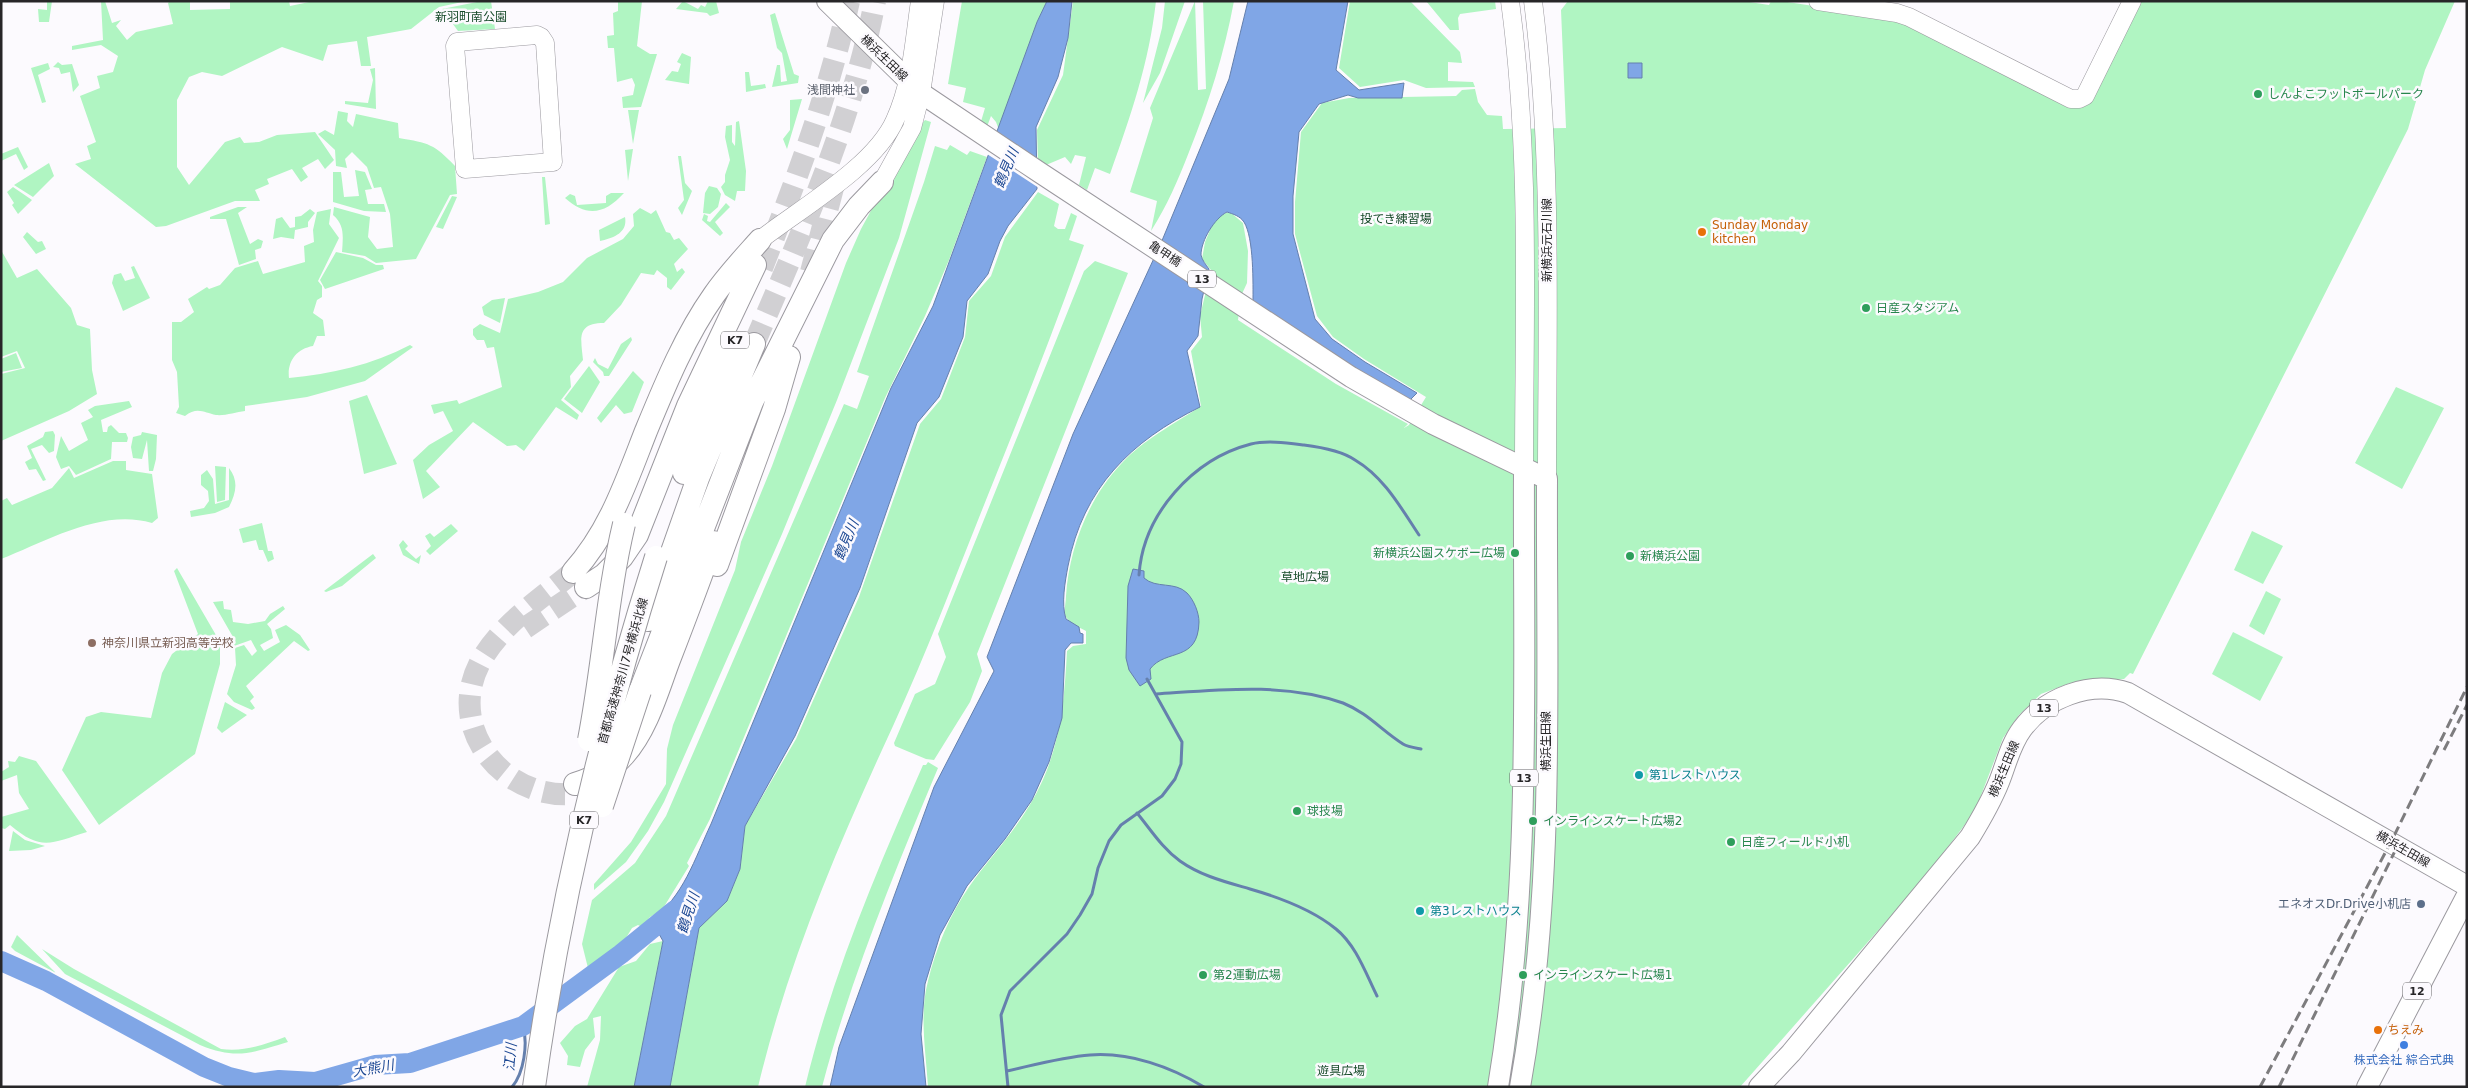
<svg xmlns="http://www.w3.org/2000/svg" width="2468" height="1088" font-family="'DejaVu Sans','Noto Sans JP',sans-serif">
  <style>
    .green { fill: #b0f5c2 }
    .water { fill: #80a6e6; stroke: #6580ad }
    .pier { fill: #fcfafe }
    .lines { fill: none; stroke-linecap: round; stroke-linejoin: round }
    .stream { stroke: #6580ad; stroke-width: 3 }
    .river { stroke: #80a6e6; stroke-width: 20 }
    .highway-tunnel { stroke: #d1d0d3; stroke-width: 22; stroke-dasharray: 22 11; stroke-linecap: butt }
    .secondary-casing { stroke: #9b999f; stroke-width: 19 }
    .primary-casing { stroke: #9b999f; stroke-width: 22 }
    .highway-casing { stroke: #9b999f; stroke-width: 24 }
    .secondary { stroke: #fff; stroke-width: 18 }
    .primary { stroke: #fff; stroke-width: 20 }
    .highway { stroke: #fff; stroke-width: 22 }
    .rail { stroke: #7d7c7e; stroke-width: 3; stroke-dasharray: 10 5; stroke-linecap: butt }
    .highway-bridge-casing { stroke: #9b999f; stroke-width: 24; stroke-linecap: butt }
    .highway-bridge { stroke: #fff; stroke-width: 22 }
    .worship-dot { fill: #6b7280; stroke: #fcfafe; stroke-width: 2 }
    .leisure-dot { fill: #2e9e5b; stroke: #fcfafe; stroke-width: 2 }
    .food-dot { fill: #e8710a; stroke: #fcfafe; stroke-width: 2 }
    .education-dot { fill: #8d6e63; stroke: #fcfafe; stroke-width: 2 }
    .culture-dot { fill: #0f9aa8; stroke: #fcfafe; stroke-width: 2 }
    .service-dot { fill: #5c6f8a; stroke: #fcfafe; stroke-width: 2 }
    .shop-dot { fill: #3f7fe0; stroke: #fcfafe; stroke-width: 2 }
    .labels { text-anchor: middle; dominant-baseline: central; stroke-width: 5; stroke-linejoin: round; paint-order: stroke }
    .shield { fill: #fcfafe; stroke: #676668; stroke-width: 1 }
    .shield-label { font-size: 11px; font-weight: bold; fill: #272628 }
    .park-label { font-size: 12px; fill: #164a29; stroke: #fcfafe }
    .street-label { font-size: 12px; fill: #272628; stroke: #fcfafe }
    .worship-label { font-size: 12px; fill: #5b616d; stroke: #fcfafe; text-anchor: end }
    .leisure-label { font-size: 12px; fill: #27864d; stroke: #fcfafe; text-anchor: start }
    .food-label { font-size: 12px; fill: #c56008; stroke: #fcfafe; text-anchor: start }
    .education-label { font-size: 12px; fill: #785e54; stroke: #fcfafe; text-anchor: start }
    .culture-label { font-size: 12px; fill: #0d838f; stroke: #fcfafe; text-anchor: start }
    .service-label { font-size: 12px; fill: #4e5e75; stroke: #fcfafe; text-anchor: end }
    .shop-label { font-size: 12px; fill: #366cbe; stroke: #fcfafe }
    .water-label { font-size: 14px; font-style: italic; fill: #1e4994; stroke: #fcfafe }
  </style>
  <rect width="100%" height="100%" fill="#fcfafe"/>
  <!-- green -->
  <path class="green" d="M47 1H52L49 22H39L38 9 47 10Z
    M101 1H105L112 23 121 20 116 26 127 40 136 32 173 24 168 3 170 1H190V10L230 9V1H289L290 6 314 1H467L439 7 411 29 367 37 371 66H361L357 41 328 45 323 61 282 47 222 76 202 72 189 77 177 100V167L189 185 225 142 240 137 244 143 259 142 277 135 315 132 334 160 325 169 318 159 302 168 308 177 301 182 292 169 267 179 269 184 255 190 260 201H235L166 226 156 227 75 164 91 159 87 146 96 142 80 96 100 88 97 76 113 72 118 56 101 45 72 50V46L103 40Z
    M482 1H491L495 29 458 31 442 9Z
    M618 1H642L637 46 650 54H657L641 107 623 108 622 97 633 95 635 85 632 78 617 82 614 48H608L607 36 614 35 613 13 618 11Z
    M683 1 698 9 701 5 705 7 708 1H716L719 13 710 16 707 13 676 9Z
    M962 1H1047L1037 22 999 130 996 122 991 116 985 132 979 128 985 108 963 102 966 88 948 84Z
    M1073 1H1156C1149 63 1131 115 1110 174L1095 168 1087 190 1079 185 1086 157 1075 155 1071 164 1065 157 1046 165 1038 162 1037 130 1063 75Z
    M1165 1H1185L1160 73 1143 103 1162 28Z
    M1195 1 1198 90 1206 89 1203 1H1234C1224 54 1209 102 1189 152 1178 180 1167 206 1151 231L1157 201 1130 192 1153 118 1150 108Z
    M1350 1H1410L1460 52 1462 63 1448 62V81L1473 82 1475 87 1426 88 1404 80 1360 87 1339 68Z
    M1426 1H1495L1496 9 1460 14 1458 18 1459 30H1450Z
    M1568 1H1743L1769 5 1771 1H1781L1898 19 2072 105 2138 1H2455L2425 70 2408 129 2133 674 2130 673 2124 679 2070 683 2041 694 2019 715 2003 738 1975 811 1927 875 1740 1087H928C926 1053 919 1014 928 981 936 948 950 914 969 887 987 861 1009 838 1026 811 1059 760 1064 709 1067 651L1073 646 1086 644V631C1079 627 1068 623 1065 615 1064 610 1066 601 1066 596 1069 549 1088 499 1121 464 1144 439 1173 425 1201 406L1191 351 1202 337 1200 316 1211 270 1202 259 1205 242 1216 216 1230 212 1243 223 1248 251 1247 283 1241 296 1238 320 1336 384 1408 424 1404 428 1409 425 1426 397 1364 359 1333 337 1317 316 1295 234V202L1301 132 1322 103 1349 98 1456 96 1462 90 1475 89 1478 102 1487 115 1502 116 1503 129 1566 128 1561 10Z
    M775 13 794 74 799 76 798 83 772 87 777 65H780L781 82 787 81 782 53 777 48 770 15Z
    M682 53 691 57 689 84 665 80 672 71 678 72 681 64 677 62Z
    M58 62 62 65 72 64 79 85 73 92 70 72 61 74 59 68 53 67Z
    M48 63 50 69 38 75 46 102 42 103 31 68Z
    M375 68 376 109 345 104V101L368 103 373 80 370 69Z
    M745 72H749L751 86 765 84 766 88 746 92Z
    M802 99 787 149 783 139 790 130V100Z
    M628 110H639L633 144Z
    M338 111 348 113 347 121 353 127 356 114 398 123 399 138C429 143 434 144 455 166L457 194 450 195 416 259 376 263 365 256 342 252C343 237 345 225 333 215L334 207 370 217 368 237 377 249 393 247 390 214 381 187 374 188 367 167 352 152 345 159 347 168 336 166 335 150 318 134 325 130 334 135Z
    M925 120 931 122 899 238 837 400 782 534 664 802 648 831 626 862 594 890V884L631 842 666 784 667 749 673 725 735 570 741 542 772 466 846 263 861 229 911 137Z
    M739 121 746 171 745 191H737L735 201 725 195 721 187 725 182V175L730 160 725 137 726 126 732 125V142L735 146 736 122Z
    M950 145 967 155 970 151 987 157 949 260 925 316 885 398 710 819 687 863 689 866 662 910 650 917 642 927 638 925 632 928 620 948 605 956 589 972 582 944 592 900 635 863 666 816 844 404 857 409 869 376 857 372 924 182 935 146 947 150Z
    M18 147 28 167 24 170 16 154 1 161V154Z
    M633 149 628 181 625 150Z
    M678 156H681L685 183 692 191 682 215 678 208 684 200Z
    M49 163 54 176 33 197 14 185Z
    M355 170 365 172 372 189 365 190 368 204H384L386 212 364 211 333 202V172H341L344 197 359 196Z
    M542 177H545L550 224 545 225Z
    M709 186 717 188 721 194 718 207 710 214 703 213 705 193Z
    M13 187 32 200 18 214 12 205 14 203 7 192Z
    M1038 192 1059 204 1054 226 1058 229H1065L1071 213 1077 216 1069 240 1084 245C1054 331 1020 415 986 500 956 575 927 652 893 726 839 843 788 961 758 1087H670L699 928 727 901 740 869 745 826 796 739 859 597 920 424 941 399 965 337 969 301 991 276 1005 237Z
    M611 193H624C605 214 587 218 565 198L570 194 575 196 577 205 606 203V196Z
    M452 196 457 197 443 229 436 227Z
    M726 203 730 207 715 222 723 233 720 236 702 220 704 214 708 216 707 221 710 222Z
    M238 207H247L238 213 250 244 258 239 263 241 261 248 255 250 256 259 239 265 226 219H210V217Z
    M640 208 651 214 656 210 666 232 670 233 674 240 679 238 688 249 674 264 677 272 682 268 685 272 671 290 667 287V278L657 270 654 275 641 273 621 305 604 323C576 323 581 339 583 360L570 376 571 387 561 400 579 415 577 420 556 407 524 451 516 445 507 446 473 422 426 471 440 487 423 499 413 460 429 445 453 431 443 411 434 414 431 405 457 400 459 404 502 387 494 347 487 348 484 340H477L473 335V329L480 324 500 333 508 299 538 292 563 282 587 258 623 239 634 226 633 214Z
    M310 209 315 213 308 222V227L295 230 294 239 281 237 273 239 276 219 282 217 290 228 295 227V217L301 216Z
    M331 209 329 224 339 238 318 281 322 286V297L317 300 313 313 323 320 325 336H317L313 346C296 349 287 362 289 378 331 374 372 365 410 345L413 347 365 381 307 397 245 406V411C236 412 225 416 216 415 205 413 197 406 185 416L176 413 179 407 177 372 172 360V322H181L194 312 188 299 207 287 209 289 220 285 235 268 258 261 263 274 305 262 304 246 314 242 313 230 317 212Z
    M625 217C628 233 613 238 600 241L599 230Z
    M27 232 38 242 42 241 46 249 36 254 23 237Z
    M1 250 17 278 37 269 71 308 77 325 90 329 92 370 97 394 69 411 1 441V374L25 368 17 351 1 357Z
    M336 252 363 258 376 265H383L384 269 325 289 320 280Z
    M1095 261 1128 273 977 654 982 671 970 702 934 760 926 759 895 746 894 743 915 694 935 684 946 657 938 634 1084 271Z
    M134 266 150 298 123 311 112 283 114 275 121 273 125 281 135 278 131 267Z
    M505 298 500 323 484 315 482 307 492 300Z
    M631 337 632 340 609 376H604L603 372 593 362 595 358 598 364 608 369 621 344Z
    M16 353 22 368 1 372V359Z
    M589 366 600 382 582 413 564 399Z
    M633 371 644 382 632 412 624 414 616 405 601 423 597 418Z
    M2396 387 2444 408 2402 489 2355 463Z
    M367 395 397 464 364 474 349 401Z
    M129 401 132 407 101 420 103 432H107L108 427 111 425 119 433H126L128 438 127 442H112L111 459 76 475 69 466 61 469 56 457 61 436 69 451 88 440 81 423 93 417 88 410 95 406Z
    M53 431 55 435 54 451 49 453 42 445 31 449 46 480 43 481 36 469 29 470 25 462 32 458 27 446 43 437 45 432Z
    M142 432 157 435 156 459 153 471H149L147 440 142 459 133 458 131 447 133 437 141 435Z
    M113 461H126V470L152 474 158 518 152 523C102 508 47 541 1 559V501L7 498 12 505 52 488 69 468 74 478Z
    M215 466 226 467 225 500 217 502Z
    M229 468C239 481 236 493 229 507L215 513 191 517 190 511 204 508 209 501 208 491 201 485V475L207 470 213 479 215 504 229 500Z
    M262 523 268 551H272L274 559 268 562 263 550H259L256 540 243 543 239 529Z
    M451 524 458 531 430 555 426 551 431 546 425 536 430 533 434 537Z
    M2252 531 2283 546 2263 584 2234 570Z
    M403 540 408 546 405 549 416 559 421 555 419 564 403 555 399 545Z
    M373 554 376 558 342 586 326 592 324 591Z
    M177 568 220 642V664L195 754 99 825 62 770 86 717 101 712 151 718 162 673 172 654 198 634 174 571Z
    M2266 591 2281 599 2264 635 2249 626Z
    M223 601 224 609 231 610 233 622 248 624 265 621 270 614 283 606 285 609 267 624 271 629 273 638 260 645 264 651 280 642 275 630 286 625 300 635 310 650 308 651 294 641 246 686 254 697 250 701 255 708 252 710 234 702 227 694 236 665 235 648 244 645 252 656 257 651 251 640 234 646 233 637 213 602Z
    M2233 632 2283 657 2260 701 2212 674Z
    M225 702 247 715 222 733 217 728Z
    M19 756 36 761 87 832C51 843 42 852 10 825L5 829 1 828V817L29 809 19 793 17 775 1 781V772L9 767 8 761 15 762Z
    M928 762 938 768C894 873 851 977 822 1087H805C832 975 877 870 923 765H926Z
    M13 831 25 840 45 846 31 850 9 851Z
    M17 935 56 973 15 951 11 947Z
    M663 941 634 1087H587L600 1040 601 1016 593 1018 595 1037 585 1050 580 1067 567 1065 568 1056 560 1043 575 1026 587 1019 619 967 636 961 650 944Z
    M42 949 74 969 221 1049C244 1052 263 1045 285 1037L288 1042C251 1053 237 1060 200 1045L65 974Z"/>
  <!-- water -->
  <path class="water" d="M1047 1H1072L1068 38 1058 77 1036 127 1037 189 1008 226 1000 241 988 274 967 301 963 337 939 397 917 423 860 588 795 736 745 826 740 869 727 901 699 928 670 1087H634L663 941 651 920C683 898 695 858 711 824L891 388 933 306 1037 22Z
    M1248 1H1348L1336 70 1359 90 1404 83 1402 98H1358L1348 95 1319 104 1299 132 1293 196V234L1315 319 1332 339 1365 362 1417 393 1409 401 1359 373 1253 303C1253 284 1254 238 1244 222 1240 216 1233 214 1227 212 1215 218 1201 240 1201 255 1202 260 1206 265 1209 269L1202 299 1198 336 1187 351 1200 407C1131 441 1083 488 1068 566 1065 582 1061 604 1066 619L1079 627 1080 633 1083 634V643H1071L1065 650 1062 718 1049 762 1032 800 1005 839 967 886 940 935 925 984 921 1034 926 1087H830L839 1047 934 787 994 671 987 657 1073 434 1161 243 1229 79Z
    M1628 63H1642V78H1628Z
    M1133 569 1144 571V578C1156 589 1175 581 1187 593 1194 600 1199 613 1199 622 1198 663 1166 648 1150 669L1151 679 1140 686 1129 670 1126 658 1128 586Z"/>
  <!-- pier -->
  <path class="pier" d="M996 131 1039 164V188L987 154Z"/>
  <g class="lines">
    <!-- stream -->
    <path class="stream" d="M1139 575C1143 514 1193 459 1251 444 1267 440 1288 443 1304 445 1320 447 1342 451 1355 460 1384 477 1401 508 1419 535
      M1156 694C1217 690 1285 682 1343 703 1368 713 1382 731 1403 744 1408 747 1416 748 1421 749
      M1137 813C1151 830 1162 848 1180 861 1201 876 1226 882 1250 889 1278 897 1313 910 1336 929 1356 945 1366 974 1377 996
      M1007 1071C1034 1065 1063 1057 1090 1055 1130 1052 1171 1067 1204 1087
      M512 1087C524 1073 528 1044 523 1026
      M1008 1087 1001 1015 1010 991 1067 934 1080 915 1092 894 1098 868 1109 841 1121 825 1162 796 1175 779 1181 764 1182 742 1147 679"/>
    <!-- river -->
    <path class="river" d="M1 961 46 981 204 1067 229 1077 254 1083 279 1080 315 1082 375 1065 410 1063 523 1026 621 954 675 910"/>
    <!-- highway-tunnel -->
    <path class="highway-tunnel" d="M762 268C796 181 829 93 849 1
      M811 272 834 184
      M754 344C802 232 852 121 875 1
      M573 572C542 598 503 623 482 659 443 726 502 800 574 794
      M525 628 586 587"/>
    <defs>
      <path id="secondary" d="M1510 1C1531 156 1524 313 1524 469
        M1533 1C1553 160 1547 320 1547 479
        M1818 1 1897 13 1909 17 2071 99H2079L2085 96 2132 1
        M537 35 541 37 545 43 553 162 465 169 455 46 457 42Z
        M882 182 912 128 921 93 935 1
        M760 240C801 208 875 166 895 120 912 83 914 41 920 1"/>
      <path id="primary" d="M827 1 921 93 1039 172 1351 377 1433 424 1547 479C1546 681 1556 887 1520 1087
        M1498 1087C1532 883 1523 675 1524 469
        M1759 1087 1791 1053 1970 837C1981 819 1991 802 1999 782 2006 765 2010 745 2022 729 2045 698 2090 680 2128 693L2467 886
        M2367 1087 2467 895"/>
      <path id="highway" d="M684 473 730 353
        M717 565 774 409 789 357
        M573 572C610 531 626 482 646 431 665 385 685 336 714 295 727 276 744 258 760 240
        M586 587 604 575 622 557 637 535 688 406 755 265
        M648 620 698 478 754 344
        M640 691 752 402 833 240 859 206 882 182
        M575 784C594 778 611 770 624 755 647 729 657 692 669 660 684 621 699 582 713 542"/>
    </defs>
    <!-- secondary casing -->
    <use href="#secondary" class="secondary-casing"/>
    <!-- primary casing -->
    <use href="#primary" class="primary-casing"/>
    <!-- highway casing -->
    <use href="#highway" class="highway-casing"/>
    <!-- secondary -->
    <use href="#secondary" class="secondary"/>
    <!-- primary -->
    <use href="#primary" class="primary"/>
    <!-- highway -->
    <use href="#highway" class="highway"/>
    <!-- rail -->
    <path class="rail" d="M2444 750 2467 705
      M2260 1087 2391 842 2467 687
      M2279 1087 2396 849"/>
    <defs>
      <path id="highway-bridge" d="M589 740C603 668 607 595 624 524
        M602 806 640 691
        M534 1087C559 907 601 730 656 557"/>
    </defs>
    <!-- highway-bridge casing -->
    <use href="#highway-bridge" class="highway-bridge-casing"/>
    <!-- highway-bridge -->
    <use href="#highway-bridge" class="highway-bridge"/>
  </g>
  <!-- markers -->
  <circle class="worship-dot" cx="865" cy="90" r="5"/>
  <g class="leisure-dot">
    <circle cx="2258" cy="94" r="5"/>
    <circle cx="1866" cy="308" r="5"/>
    <circle cx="1515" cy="553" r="5"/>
    <circle cx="1630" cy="556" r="5"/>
    <circle cx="1297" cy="811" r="5"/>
    <circle cx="1533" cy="821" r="5"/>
    <circle cx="1731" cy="842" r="5"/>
    <circle cx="1203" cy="975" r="5"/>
    <circle cx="1523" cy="975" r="5"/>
  </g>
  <g class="food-dot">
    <circle cx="1702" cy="232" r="5"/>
    <circle cx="2378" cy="1030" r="5"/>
  </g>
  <circle class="education-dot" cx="92" cy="643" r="5"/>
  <g class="culture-dot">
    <circle cx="1639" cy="775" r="5"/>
    <circle cx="1420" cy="911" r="5"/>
  </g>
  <circle class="service-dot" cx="2421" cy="904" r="5"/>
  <circle class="shop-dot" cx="2404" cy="1045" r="5"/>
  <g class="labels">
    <!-- shield labels -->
    <g class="shield">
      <rect x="1188" y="270.5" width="28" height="17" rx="4"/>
      <rect x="721" y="331.5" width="28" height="17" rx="4"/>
      <rect x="2030" y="699.5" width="28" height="17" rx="4"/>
      <rect x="1510" y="769.5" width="28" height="17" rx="4"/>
      <rect x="570" y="811.5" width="28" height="17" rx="4"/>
      <rect x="2403" y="982.5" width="28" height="17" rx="4"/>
    </g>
    <g class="shield-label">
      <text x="1202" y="279">13</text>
      <text x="735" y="340">K7</text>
      <text x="2044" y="708">13</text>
      <text x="1524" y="778">13</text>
      <text x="584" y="820">K7</text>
      <text x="2417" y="991">12</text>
    </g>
    <!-- park labels -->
    <g class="park-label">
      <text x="471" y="17">新羽町南公園</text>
      <text x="1396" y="219">投てき練習場</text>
      <text x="1305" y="577">草地広場</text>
      <text x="1341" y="1071">遊具広場</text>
    </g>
    <!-- street labels -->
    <g class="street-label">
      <text transform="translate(884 58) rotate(44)">横浜生田線</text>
      <text transform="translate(1547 240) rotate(-90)">新横浜元石川線</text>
      <text transform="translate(1165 254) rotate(33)">亀甲橋</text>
      <text transform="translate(623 671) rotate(-74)">首都高速神奈川7号横浜北線</text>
      <text transform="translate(1546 741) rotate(-90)">横浜生田線</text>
      <text transform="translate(2004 769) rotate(-67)">横浜生田線</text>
      <text transform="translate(2403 849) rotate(30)">横浜生田線</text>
    </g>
    <!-- worship labels -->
    <g class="worship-label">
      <text x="855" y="90">浅間神社</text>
    </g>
    <!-- leisure labels -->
    <g class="leisure-label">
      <text x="2268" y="94">しんよこフットボールパーク</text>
      <text x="1876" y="308">日産スタジアム</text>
      <text x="1505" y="553" text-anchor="end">新横浜公園スケボー広場</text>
      <text x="1640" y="556">新横浜公園</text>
      <text x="1307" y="811">球技場</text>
      <text x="1543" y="821">インラインスケート広場2</text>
      <text x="1741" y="842">日産フィールド小机</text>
      <text x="1213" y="975">第2運動広場</text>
      <text x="1533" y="975">インラインスケート広場1</text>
    </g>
    <!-- food labels -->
    <g class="food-label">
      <text x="1712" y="225">Sunday Monday<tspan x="1712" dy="14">kitchen</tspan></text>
      <text x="2388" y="1030">ちえみ</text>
    </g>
    <!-- education labels -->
    <g class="education-label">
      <text x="102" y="643">神奈川県立新羽高等学校</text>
    </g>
    <!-- culture labels -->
    <g class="culture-label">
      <text x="1649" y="775">第1レストハウス</text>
      <text x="1430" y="911">第3レストハウス</text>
    </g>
    <!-- service labels -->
    <g class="service-label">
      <text x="2411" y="904">エネオスDr.Drive小机店</text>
    </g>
    <!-- shop labels -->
    <g class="shop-label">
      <text x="2404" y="1060">株式会社 綜合式典</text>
    </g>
    <!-- water labels -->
    <g class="water-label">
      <text transform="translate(1006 168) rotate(-67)">鶴見川</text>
      <text transform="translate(846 540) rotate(-67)">鶴見川</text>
      <text transform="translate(688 913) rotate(-72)">鶴見川</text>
      <text transform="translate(510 1057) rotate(-85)">江川</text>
      <text transform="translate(373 1068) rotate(-10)">大熊川</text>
    </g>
  </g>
  <!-- border -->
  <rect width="2468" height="1088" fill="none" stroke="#272628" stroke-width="5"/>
</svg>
